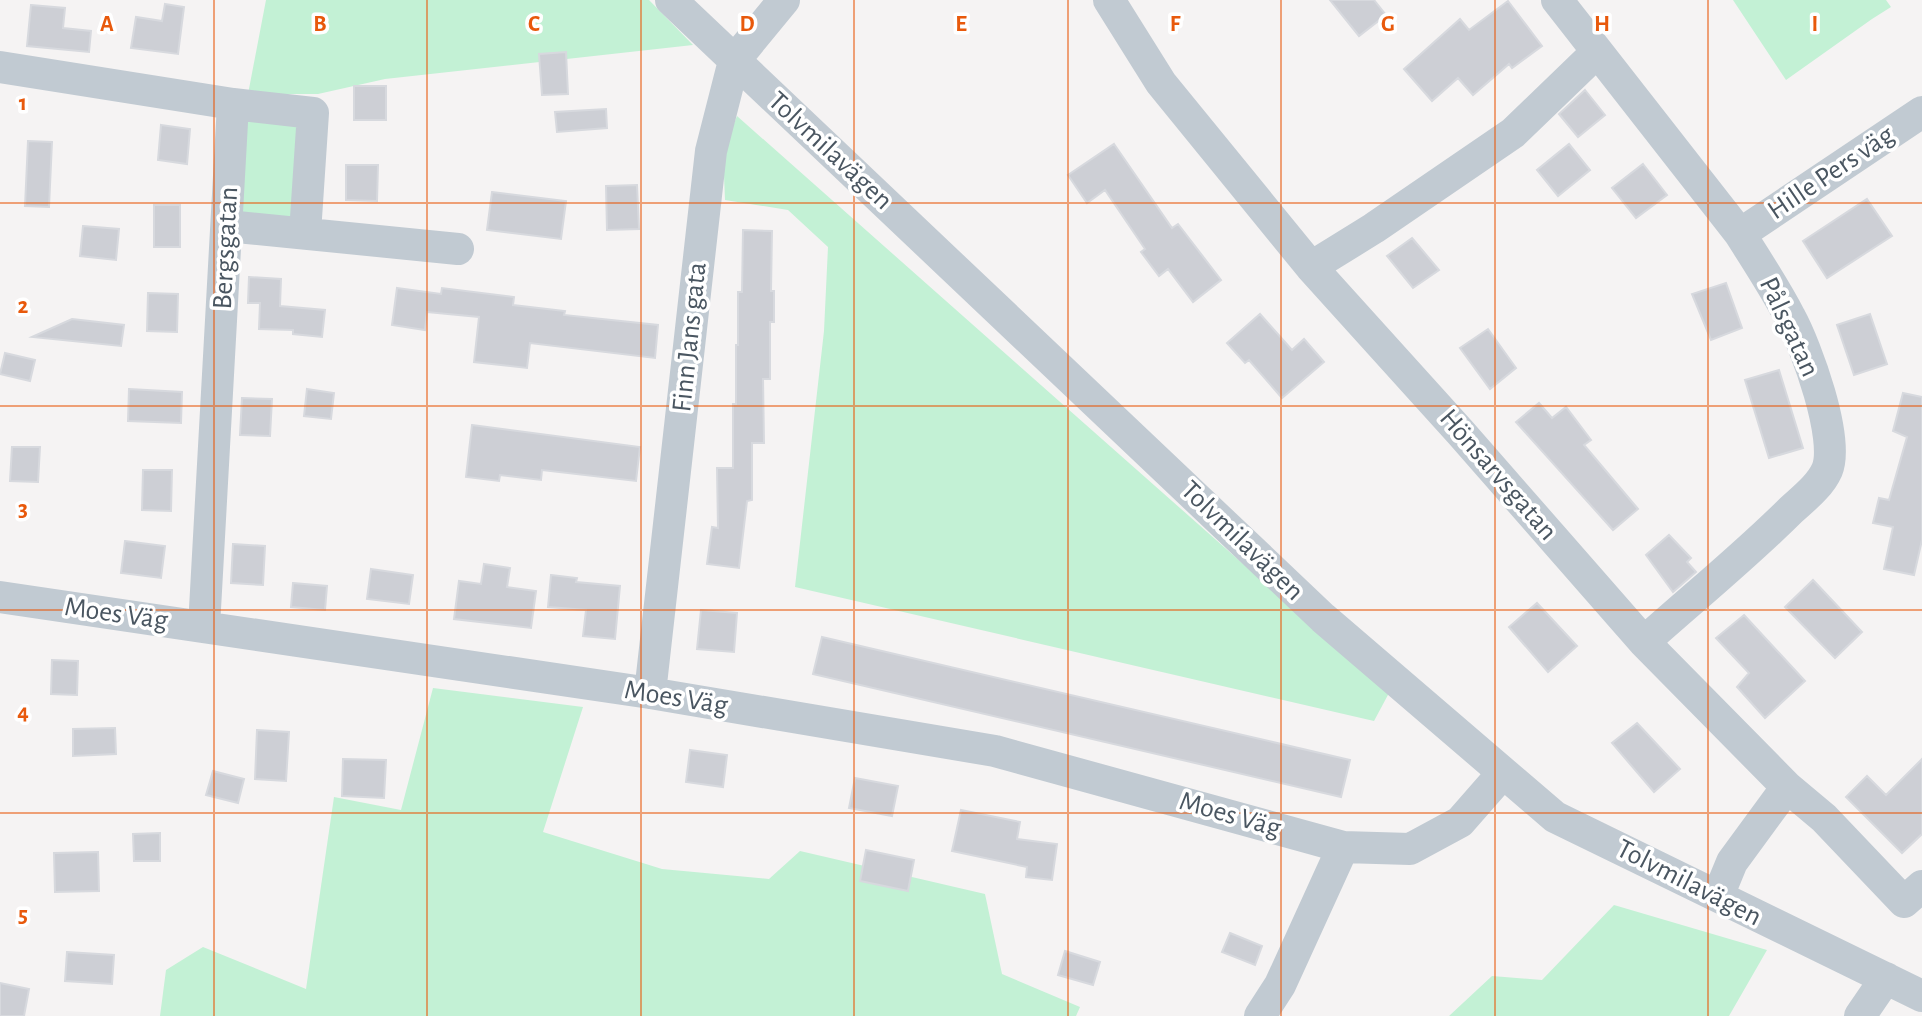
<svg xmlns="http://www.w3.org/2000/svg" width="1922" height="1016" font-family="'Alegreya Sans',sans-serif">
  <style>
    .green { fill: #c3f1d5 }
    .building { fill: #cdcfd5; stroke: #d7d9de; stroke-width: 2 }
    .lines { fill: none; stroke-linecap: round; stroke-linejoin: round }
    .minor { stroke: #c1cad2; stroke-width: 32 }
    .grid { fill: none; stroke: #e8590c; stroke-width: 2; stroke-opacity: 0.55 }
    .labels { text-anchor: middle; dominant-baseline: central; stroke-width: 7; stroke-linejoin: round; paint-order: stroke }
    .street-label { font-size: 28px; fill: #4a5661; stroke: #fff }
    .grid-label { font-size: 23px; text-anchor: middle; font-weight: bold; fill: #e8590c; stroke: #fff; stroke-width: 7; stroke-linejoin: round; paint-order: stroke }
  </style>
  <rect width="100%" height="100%" fill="#f5f3f3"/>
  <!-- green -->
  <path class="green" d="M266 0H649L693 45 385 79 318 94H248Z
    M1733 0H1886L1891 7 1872 19 1786 80Z
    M245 113 305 122 293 220 234 216Z
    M737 116 1389 693 1374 721 795 587 824 331 828 247 788 210 725 200 723 151Z
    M433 688 583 707 543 832 662 869 769 879 800 851 985 894 1002 974 1080 1007 1076 1016H160L166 970 203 947 306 989 334 797 401 810Z
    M1614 905 1767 950 1729 1016H1449L1492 976 1542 980Z"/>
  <!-- building -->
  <path class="building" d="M1330 0H1374L1386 15 1359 36Z
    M1508 1 1542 46 1512 68 1509 64 1473 95 1458 78 1432 101 1404 69 1460 19 1469 30Z
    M165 4 184 7 178 54 131 48 136 17 162 21Z
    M31 5 65 8 63 28 91 31 89 52 27 46Z
    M566 52 568 94 542 95 539 54Z
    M354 86H386V120H354Z
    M1585 90 1605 115 1578 137 1559 114Z
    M606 109 607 128 557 132 555 112Z
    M161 125 190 129 187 164 158 160Z
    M28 141 52 142 49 207 25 206Z
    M1114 144 1172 228 1178 224 1221 280 1193 302 1168 269 1159 276 1141 252 1145 249 1105 190 1087 203 1068 175Z
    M1569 144 1590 170 1558 196 1537 170Z
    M1643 164 1667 195 1636 218 1612 188Z
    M346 165H378L377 201 346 200Z
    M637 185 639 229 607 230 606 186Z
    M492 192 566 201 561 239 487 230Z
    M1867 199 1892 236 1827 278 1803 241Z
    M154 205H180V247H154Z
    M83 226 119 229 116 260 80 256Z
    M743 230 772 231 771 291H774V322H770V379H763L764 443H752V500L747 501 739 568 707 564 712 527 718 528 717 468H733V404H736V345H738V292H742Z
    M1412 238 1439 270 1413 288 1387 256Z
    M249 277 281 279 280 306 325 310 322 337 293 334V330L259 329 260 303H248Z
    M1726 283 1742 328 1711 340 1692 294Z
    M397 288 441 294 442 288 514 297 513 305 565 311 564 315 658 325 655 358 530 343 527 368 474 362 479 317 427 312 425 330 392 325Z
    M148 293 178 294 177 332 147 331Z
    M1260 314 1292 350 1304 339 1324 362 1282 398 1249 360 1245 363 1227 343Z
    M1870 314 1887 364 1854 375 1837 325Z
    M72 319 124 325 121 346 32 337Z
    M1488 329 1516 368 1490 389 1460 348Z
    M5 353 35 360 30 381 0 374Z
    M1779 370 1803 448 1769 458 1745 380Z
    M129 389 182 392 181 423 128 421Z
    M307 389 334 393 331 419 304 416Z
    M1903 393 1922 397V540L1914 575 1884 569 1893 527 1873 523 1879 498 1889 500 1907 437 1893 431Z
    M242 398 272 399 270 436 240 435Z
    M1539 403 1552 418 1566 407 1591 440 1584 445 1638 509 1613 530 1516 422Z
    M472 425 640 447 636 481 542 470 541 480 500 475 499 481 466 477Z
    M12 447H40L38 482 10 481Z
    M143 470H172L171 511 142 510Z
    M1669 535 1691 558 1687 562 1696 572 1673 592 1646 555Z
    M125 541 165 546 161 578 121 573Z
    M233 544 265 546 263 585 231 583Z
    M484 564 510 568 507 587 536 591 531 628 454 619 459 581 481 584Z
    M371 569 413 575 409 604 367 599Z
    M551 575 577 578 576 582 620 586 615 639 583 636 586 610 548 607Z
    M1813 580 1862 632 1835 658 1785 607Z
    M293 583 327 586 325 610 291 607Z
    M1537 603 1577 646 1548 672 1509 627Z
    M701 610 737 613 734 652 697 649Z
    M1744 615 1805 681 1765 718 1737 687 1749 673 1716 638Z
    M822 637 1350 760 1341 797 813 674Z
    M52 660 78 661 77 695 51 694Z
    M1637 723 1680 769 1654 792 1612 743Z
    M115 728 116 754 73 756V729Z
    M257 730 289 732 286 781 255 779Z
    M690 750 727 755 723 787 686 782Z
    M343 759 386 760 384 798 342 796Z
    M1922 759V834L1902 853 1846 797 1867 776 1886 795Z
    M213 771 244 779 238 803 206 795Z
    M855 778 898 786 892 816 849 808Z
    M961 810 1020 822 1017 839 1057 844 1052 880 1026 877 1027 867 952 851Z
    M160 833V861H134L133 834Z
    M866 850 914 860 908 891 860 881Z
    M98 852 99 891 55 892 54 853Z
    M1230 933 1262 946 1255 965 1222 952Z
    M1065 951 1100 962 1093 985 1058 975Z
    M67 952 114 955 112 984 65 981Z
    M0 983 29 989 24 1016H0Z"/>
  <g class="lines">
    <!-- minor -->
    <path class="minor" d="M671 0 1323 618 1555 817 1922 996
      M1109 0 1161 83 1311 267 1461 433 1644 642 1787 787 1824 818 1904 902 1922 886
      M1557 0 1740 234C1757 261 1775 288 1790 317 1806 346 1840 439 1827 470 1820 486 1803 499 1791 510 1745 556 1693 598 1644 642
      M0 67 233 104 204 627
      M233 104 313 113 305 233
      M227 226 458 249
      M1740 234 1922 112
      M1311 267 1374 228 1513 133 1597 52
      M0 597 650 693 995 751 1343 847 1410 849 1460 822 1502 774
      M650 693 711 151 734 61 784 0
      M1718 896 1732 862 1787 787
      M1260 1016 1280 985 1343 847
      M1860 1016 1886 978"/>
  </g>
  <!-- grid -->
  <path class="grid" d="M214 0V1016M427 0V1016M641 0V1016M854 0V1016M1068 0V1016M1281 0V1016M1495 0V1016M1708 0V1016M0 203H1922M0 406H1922M0 610H1922M0 813H1922"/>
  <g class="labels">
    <!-- street labels -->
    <g class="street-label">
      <text transform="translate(830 151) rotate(43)">Tolvmilavägen</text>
      <text transform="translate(1831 173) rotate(-34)">Hille Pers väg</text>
      <text transform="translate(226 248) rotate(-87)">Bergsgatan</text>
      <text transform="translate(1789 327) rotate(65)">Pålsgatan</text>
      <text transform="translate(690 337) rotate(-84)">Finn Jans gata</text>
      <text transform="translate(1498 475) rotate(49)">Hönsarvsgatan</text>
      <text transform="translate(1242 541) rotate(44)">Tolvmilavägen</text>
      <text transform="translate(116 614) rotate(8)">Moes Väg</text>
      <text transform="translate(676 698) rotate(9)">Moes Väg</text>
      <text transform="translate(1230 815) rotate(16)">Moes Väg</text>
      <text transform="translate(1689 883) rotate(27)">Tolvmilavägen</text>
    </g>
  </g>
  <g class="grid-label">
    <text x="107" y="31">A</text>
    <text x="320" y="31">B</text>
    <text x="534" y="31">C</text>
    <text x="747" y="31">D</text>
    <text x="961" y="31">E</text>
    <text x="1175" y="31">F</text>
    <text x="1388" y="31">G</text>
    <text x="1602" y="31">H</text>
    <text x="1815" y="31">I</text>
    <text x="23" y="110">1</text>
    <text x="23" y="313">2</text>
    <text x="23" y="516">3</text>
    <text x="23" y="719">4</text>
    <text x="23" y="922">5</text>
  </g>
</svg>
